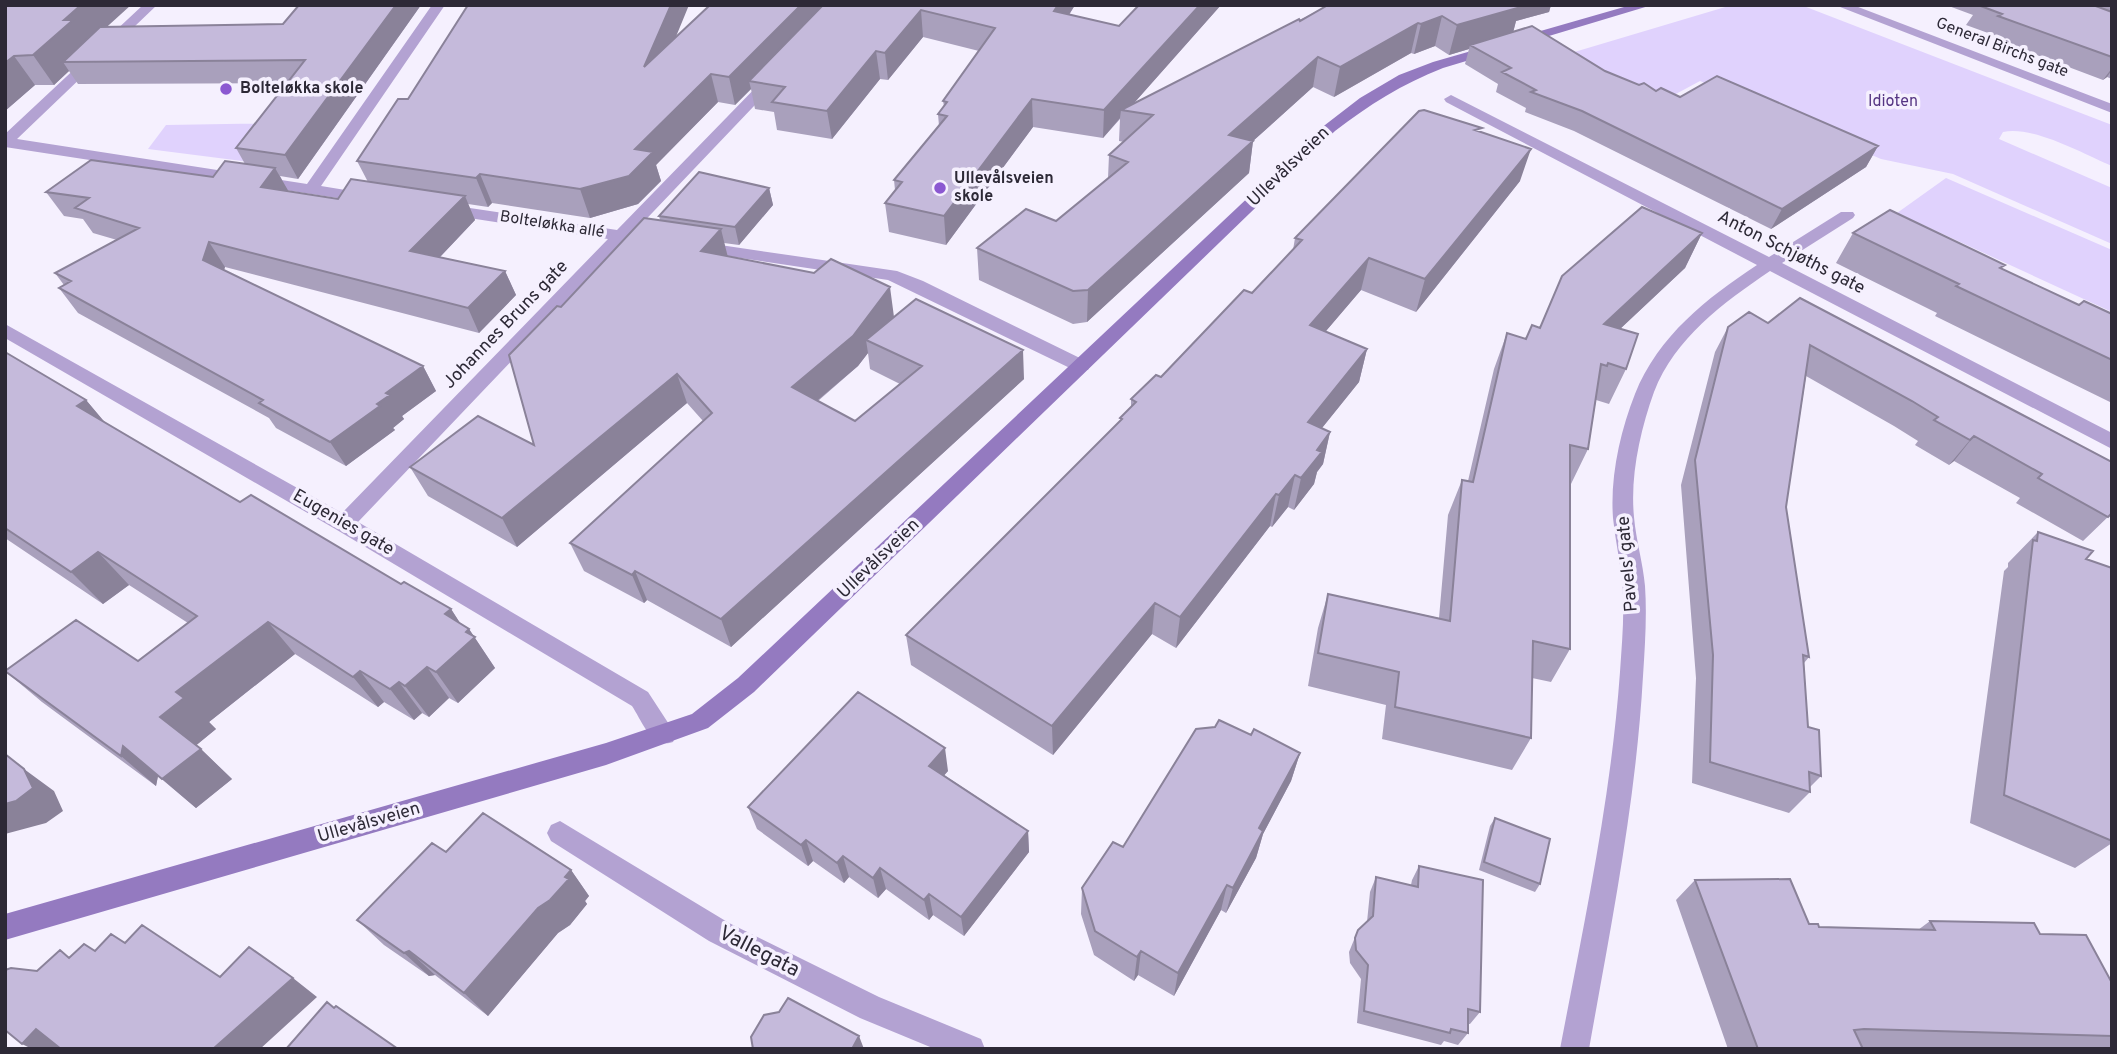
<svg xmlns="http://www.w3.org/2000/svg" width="2117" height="1054" font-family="Overpass,sans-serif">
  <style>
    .green { fill: #e0d2fd }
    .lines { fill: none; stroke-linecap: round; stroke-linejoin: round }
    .street { fill: #b3a2d2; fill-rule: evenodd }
    .secondary { fill: #947ac0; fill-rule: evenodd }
    .wall { fill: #a9a0bc; fill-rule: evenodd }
    .shaded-wall { fill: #8a8299 }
    .building { fill: #c5badb; stroke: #8a8299; stroke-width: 2 }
    .poi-dot { fill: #8b58d1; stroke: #f5f0fe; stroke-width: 2.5 }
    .labels { text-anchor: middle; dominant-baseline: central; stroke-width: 7; stroke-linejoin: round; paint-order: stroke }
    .far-street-label { font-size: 16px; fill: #2d2936; stroke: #f5f0fe }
    .far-poi-label { font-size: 16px; font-weight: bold; fill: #2d2936; stroke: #f5f0fe; text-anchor: start }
    .far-park-label { font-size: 16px; fill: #553583; stroke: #f5f0fe }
    .street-label { font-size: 18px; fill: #2d2936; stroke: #f5f0fe }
    .near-street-label { font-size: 21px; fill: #2d2936; stroke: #f5f0fe }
  </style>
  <rect width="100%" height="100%" fill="#f5f0fe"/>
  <!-- green -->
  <path class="green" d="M1732 5H1801L2112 125V166C2084 154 2032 125 2003 132L1999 139 2112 188V244L1953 174 1881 159 1700 81 1648 109 1561 56Z
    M282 123 250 162 148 149 166 125Z
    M1946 178 2112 250V312L1897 213Z"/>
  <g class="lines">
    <!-- street -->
    <path class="street" d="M143 5H157L17 139 307 184 432 5H445L321 186 376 195 378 198 376 201 370 203 5 147V134Z
      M1835 5H1853L2112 104V113Z
      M771 76 776 77V83L633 233 660 237 662 241 660 245 625 242 358 522 648 692 676 735 673 742C652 750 642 721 632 706L337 530 5 338V324L342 513 608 239 443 214 437 212 435 209 437 206 443 204 617 230 766 77Z
      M1451 95 1769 257 1841 212H1853L1855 215 1853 218 1782 263 2112 433V449L1770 271C1723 303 1675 338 1654 392 1640 431 1630 476 1634 517 1636 540 1643 563 1645 586 1647 615 1645 646 1643 676 1636 802 1611 925 1589 1049H1560C1584 923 1611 799 1620 672 1622 642 1625 611 1622 581 1620 560 1615 539 1613 518 1610 477 1620 432 1635 394 1658 336 1707 298 1757 265L1446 102 1444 99Z
      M700 242 897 271 923 281 1088 362 1090 366 1088 370H1074L888 280 694 251 692 247Z
      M560 821 729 923 879 997 981 1039 985 1049H935L860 1018 709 941 551 841 547 833 551 825Z"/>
    <!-- secondary -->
    <path class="secondary" d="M1631 5H1652L1443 68C1402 84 1369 105 1335 131L754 692 708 728 606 765 5 940V914L606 743 692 714 738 678 1325 125 1360 98 1399 75 1433 62Z"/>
  </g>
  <!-- wall -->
  <path class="wall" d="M5 5 107 27 283 24 421 5 298 179 280 176 288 192 338 199 368 182 357 161 408 99 676 38 710 5H1075L1069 15 1119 26 1221 5 1134 103 1329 5H1551L1549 12 1516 21 1513 32 1639 85 1656 91 1878 146 1866 167 1771 229 1574 131 1525 112 1526 108 1496 92 1498 84 1465 64 1469 49 1449 55 1435 46 1414 54 1411 53 1334 97 1313 87 1253 141 1249 173 1087 322 1073 324 979 280 977 248 1056 221 1108 178 1109 155 1124 142 1119 141 1120 119 1103 138 1033 127 946 245 889 232 885 203 895 190 894 180 939 126 938 114 944 106 943 101 979 51 923 37 888 80 880 79 832 139 777 130 774 112 755 109 751 89 735 105 718 102 656 165 661 181 638 204 590 218 492 203 488 207 468 204 475 220 440 257 505 271 516 295 479 333 225 267 224 270 423 366 436 391 402 416 404 419 393 428 395 430 346 466 276 428 269 418 78 313 59 288 64 285 55 273 117 240 93 233 83 219 64 216 46 192 213 177 245 164 236 148 287 83 78 84 69 71 54 85H35L5 111Z
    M1946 5H2112V79L2107 77 2103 80 1986 36 1988 33 1966 25 1973 15Z
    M1480 132 1520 181 1416 312 1361 290 1325 332 1367 349 1359 382 1322 428 1330 432 1323 464 1317 472 1314 484 1294 510 1288 507 1272 527 1270 526 1176 648 1152 634 1053 755 911 665 906 635 1120 422V418L1131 408V399L1161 377 1252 293 1293 250 1295 238Z
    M769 188 773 205 739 245 724 243 728 256 894 317 1024 379 731 647 647 600 644 603 584 571 570 543 703 421 687 403 517 547 428 496 410 467 534 445 561 307 660 220 659 216ZM868 353 870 369 900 384 855 421 818 401 858 366Z
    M1702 233 1685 268 1620 329 1626 369 1609 404 1596 400 1588 449 1571 484H1570V649L1551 682 1532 678 1531 738 1512 770 1382 739 1386 705 1308 686 1318 628 1328 594 1439 618 1448 515 1462 480 1468 481 1494 369 1507 333 1526 339 1540 328Z
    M1853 233 2002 269 2079 305 2112 314V403L1935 316 1937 313 1836 263Z
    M1800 298 2112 513 2083 541 2016 503 2020 498 1954 461 1949 465 1915 445 1918 441 1894 426 1806 376 1786 507 1809 657 1804 663 1808 727 1821 776 1810 787V792L1789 813 1692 783 1696 678 1681 485 1715 352 1728 327 1768 323Z
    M5 352 86 400 104 422 240 502 451 609 460 623 469 629 495 668 458 703 449 698 429 717 422 713 414 720 384 702 378 707 295 654 209 722 216 729 196 745 232 779 196 808 158 776 156 786 42 702 5 671 138 661 188 623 129 585 103 604 5 538Z
    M2038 532 2086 559 2112 568V843L2075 868 1970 823 2004 571 2008 567V563Z
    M1251 735 1300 753 1291 781 1263 834 1256 858 1226 913 1221 910 1174 996 1138 975 1134 981 1094 955 1081 914 1082 888 1123 847Z
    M948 771 944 775 1028 831 1029 852 964 936 933 915 929 920 886 889 878 898 849 877 844 883 813 861 808 866 757 829 748 807Z
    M1495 818 1540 884 1535 892 1479 870 1490 826Z
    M446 852 571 870 589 896 585 901 587 904 570 925 558 933 488 1016 435 975 429 976 384 945 357 920Z
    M1419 866 1480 1012 1470 1024H1468V1033L1458 1045 1444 1041 1441 1045 1357 1023 1361 979 1350 963 1349 952 1358 930 1367 922 1370 892 1376 877 1411 885 1412 880Z
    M1695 880 1819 927 1918 930 1930 921 2040 934 2112 983V1049H1930L1862 1047 1863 1049H1728L1676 900Z"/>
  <!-- shaded-wall -->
  <path class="shaded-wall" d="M81 5H131L88 44 63 62 69 71 54 85 33 55 64 20Z
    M396 5H421L298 179 285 155Z
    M671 5H689L652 95 644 67Z
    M801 5H832L749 81 751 89 735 105 729 77Z
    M1058 5H1075L1054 38V11Z
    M1200 5H1221L1127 111 1121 110 1120 118 1103 138 1104 110Z
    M1502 5H1551L1549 12 1516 21 1512 37 1470 45 1469 49 1449 55 1457 25Z
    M921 10 923 37 888 80 885 53Z
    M1442 16 1435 46 1414 54 1421 24Z
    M1418 23 1411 53 1334 97 1340 67Z
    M876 51 880 79 832 139 827 111Z
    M14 56 35 85 5 111V63Z
    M1318 57 1313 87 1253 141 1249 173 1087 322 1088 290 1229 135Z
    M2112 68V70L2107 77 2103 80Z
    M711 74 718 102 656 165 661 181 638 204 590 218 580 189 635 149Z
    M1032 99 1033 127 946 245 944 216Z
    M1878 146 1866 167 1771 229 1782 209Z
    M1531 149 1520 181 1416 312 1425 279Z
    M275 168 289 192 261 187Z
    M480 174 492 203 488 207 476 178Z
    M769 188 773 205 739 245 735 227Z
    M465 196 475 220 422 276 410 251Z
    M721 229 728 258 701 251Z
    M1702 233 1685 268 1588 359 1604 324Z
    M209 242 225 267 219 284 203 260Z
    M1369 258 1361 290 1303 358 1310 325Z
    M505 271 516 295 479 333 468 308Z
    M890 287 894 317 866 340 868 353 858 366 799 416 792 387Z
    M1367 349 1359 382 1301 454 1308 422Z
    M1023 350 1024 379 731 647 721 619Z
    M423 366 436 391 402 416 404 419 393 428 395 430 346 466 330 442 386 393Z
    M677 374 687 403 517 547 502 518Z
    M86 400 114 433 77 406Z
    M1330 432 1323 464 1317 472 1314 484 1294 510 1301 478 1317 450Z
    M1974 436 1954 461 1949 465 1970 440Z
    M1295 475 1288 507 1272 527 1279 495Z
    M1276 494 1270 526 1176 648 1180 617Z
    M98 552 129 585 103 604 71 572Z
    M635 571 647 600 644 603 632 575Z
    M1155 603 1152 634 1053 755 1052 726Z
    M451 609 471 640 466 632 469 629 495 668 458 703 436 672 445 614Z
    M268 622 295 654 209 722 216 729 193 748 160 717 176 692Z
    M427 667 449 698 429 717 405 686Z
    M360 671 384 702 378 707 353 677Z
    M399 682 422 713 414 720 390 689Z
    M123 746 158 776 156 786 121 756Z
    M945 748 948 771 933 788 929 766Z
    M201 749 232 779 196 808 162 779Z
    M1300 753 1291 781 1263 834 1256 858 1226 913 1233 888 1259 828Z
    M24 769 54 791 63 811 46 823 5 834V804Z
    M1028 831 1029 852 964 936 961 917Z
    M806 840 813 861 808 866 801 845Z
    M843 856 849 877 844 883 837 863Z
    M880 868 886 889 878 898 873 878Z
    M571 870 589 896 585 901 587 904 570 925 558 933 488 1016 464 993Z
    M1227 885 1221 910 1174 996 1178 973Z
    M929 894 933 915 929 920 924 900Z
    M409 951 435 975 429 976 404 953Z
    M1141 951 1138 975 1134 981 1137 957Z
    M293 978 317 997 260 1049H213Z
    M36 1029 67 1049H32L22 1044Z
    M859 1036 864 1049H852Z"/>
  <!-- building -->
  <path class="building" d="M5 5H81L64 20H73L33 55 14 56 5 63Z
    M299 5H396L285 155 236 148 305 60 63 62 100 27 283 24Z
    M468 5H671L644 67 710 5H801L729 77 711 74 635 149 653 152 629 176 580 189 480 174 476 178 357 161 398 99H408Z
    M823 5H1058L1054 11 1119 26 1139 5H1200L1104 110 1032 99 944 216 885 203 902 182 894 180 947 116 938 114 947 102 943 101 995 28 921 10 885 53 876 51 827 111 772 102 785 87 749 81Z
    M1328 5H1518L1521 7 1457 25 1442 16 1421 24 1418 23 1340 67 1318 57 1229 135 1253 141 1088 290 1073 291 977 248 1026 209 1056 221 1128 162 1109 155 1153 115 1121 110 1299 19 1300 21Z
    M1978 5H2093L2112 12V57L1998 16 2002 14Z
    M1532 26 1605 71 1639 85 1644 83 1656 91 1661 88 1680 97 1717 76 1878 146 1782 209 1582 111 1531 92 1536 90 1502 72 1511 68 1470 45Z
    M1424 110 1482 128 1475 130 1531 149 1425 279 1369 258 1310 325 1367 349 1308 422 1330 432 1317 450 1322 452 1301 478 1295 475 1279 495 1276 494 1180 617 1155 603 1052 726 906 635 1122 419 1120 418 1136 402 1131 399 1156 375 1161 377 1244 290 1252 293 1302 240 1295 238 1419 111Z
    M91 160 213 177 225 161 275 168 261 187 338 199 351 179 465 196 410 251 505 271 468 308 209 242 203 260 423 366 386 393 390 395 377 404 380 406 330 442 259 403 263 400 59 288 71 281 55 273 139 228 75 208 89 198 46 192Z
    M699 172 769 188 735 227 659 216Z
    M1642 207 1702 233 1604 324 1638 334 1626 369 1608 363 1607 366 1601 364 1588 449 1570 445V649L1533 641 1531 738 1395 707 1399 672 1318 653 1328 594 1450 621 1462 480 1473 482 1507 333 1526 339 1532 325 1540 328 1562 276Z
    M1890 210 2005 265 2000 268 2079 305 2084 301 2112 314V360L1956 286 1959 284 1853 233Z
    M644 218 721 229 701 251 814 273 831 259 890 287 853 336 792 387 855 421 922 366 866 340 916 299 1023 350 721 619 635 571 632 575 570 543 712 413 677 374 502 518 410 467 478 416 534 445 509 355 557 306 561 307Z
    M1800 298 2112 462V513L2108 517 2038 478 2042 474 1974 436 1970 440 1934 420 1938 417 1912 401 1810 345 1786 507 1809 657 1803 655 1808 727 1819 730 1821 776 1809 772 1810 792 1710 762 1713 655 1695 460 1728 327 1749 312 1768 323Z
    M5 352 86 400 77 406 240 502 251 495 401 584 404 582 451 609 445 614 469 629 466 632 475 637 436 672 427 667 405 686 399 682 390 689 360 671 353 677 268 622 176 692 184 698 160 717 201 749 162 779 123 746 121 756 5 671 76 620 138 661 197 616 98 552 71 572 5 528Z
    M2038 532 2093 551 2086 559 2112 568V841L2004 795 2033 540 2037 541Z
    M858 692 945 748 929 766 1028 831 961 917 929 894 924 900 880 868 873 878 843 856 837 863 806 840 801 845 748 807Z
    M1219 720 1251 735 1254 729 1300 753 1259 828 1263 831 1233 888 1227 885 1178 973 1141 951 1137 957 1095 931 1082 888 1113 842 1123 847 1196 729 1215 727Z
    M5 754 24 769 33 788 16 801 5 804Z
    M483 813 571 870 565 877 569 879 550 900 538 908 464 993 409 951 404 953 357 920 432 843 446 852Z
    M1495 818 1550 839 1540 884 1484 862Z
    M1419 866 1483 880 1480 1012 1468 1009V1033L1451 1029 1450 1033 1364 1011 1368 965 1356 950 1355 938 1358 930 1373 916 1376 877 1418 887Z
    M1790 879 1809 924H1818L1819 927 1935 930 1930 921 2034 923 2040 934 2086 935 2112 983V1036L1864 1029 1854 1030 1863 1049H1758L1695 880Z
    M142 925 220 977 249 947 293 978 213 1049H61L36 1029 22 1044 5 1030V970L11 968 37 971 60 950 69 958 84 944 95 951 111 934 125 943Z
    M788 998 859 1036 852 1049H753L751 1037 764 1015 779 1012Z
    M327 1002 334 1008 336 1006 398 1049H286Z"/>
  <!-- markers -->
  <g class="poi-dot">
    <circle cx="226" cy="89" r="7"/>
    <circle cx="940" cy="188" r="7"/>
  </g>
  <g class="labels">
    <!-- far-street labels -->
    <g class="far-street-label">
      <text transform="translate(2002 48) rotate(21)">General Birchs gate</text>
      <text transform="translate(552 225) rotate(9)">Bolteløkka allé</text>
    </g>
    <!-- far-poi labels -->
    <g class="far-poi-label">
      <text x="240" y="89">Bolteløkka skole</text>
      <text x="954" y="179">Ullevålsveien<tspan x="954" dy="18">skole</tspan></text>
    </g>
    <!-- far-park labels -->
    <g class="far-park-label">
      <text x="1893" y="102">Idioten</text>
    </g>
    <!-- street labels -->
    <g class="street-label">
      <text transform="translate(1289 167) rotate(-44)">Ullevålsveien</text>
      <text transform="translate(1791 253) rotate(27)">Anton Schjøths gate</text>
      <text transform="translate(506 325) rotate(-46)">Johannes Bruns gate</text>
      <text transform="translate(343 523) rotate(30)">Eugenies gate</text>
      <text transform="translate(879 559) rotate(-44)">Ullevålsveien</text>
      <text transform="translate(1628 564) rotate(-95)">Pavels' gate</text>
      <text transform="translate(369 823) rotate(-16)">Ullevålsveien</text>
    </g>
    <!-- near-street labels -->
    <g class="near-street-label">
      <text transform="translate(759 952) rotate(27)">Vallegata</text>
    </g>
  </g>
  <!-- border -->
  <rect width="2117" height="1054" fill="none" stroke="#2d2936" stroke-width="14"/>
</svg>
